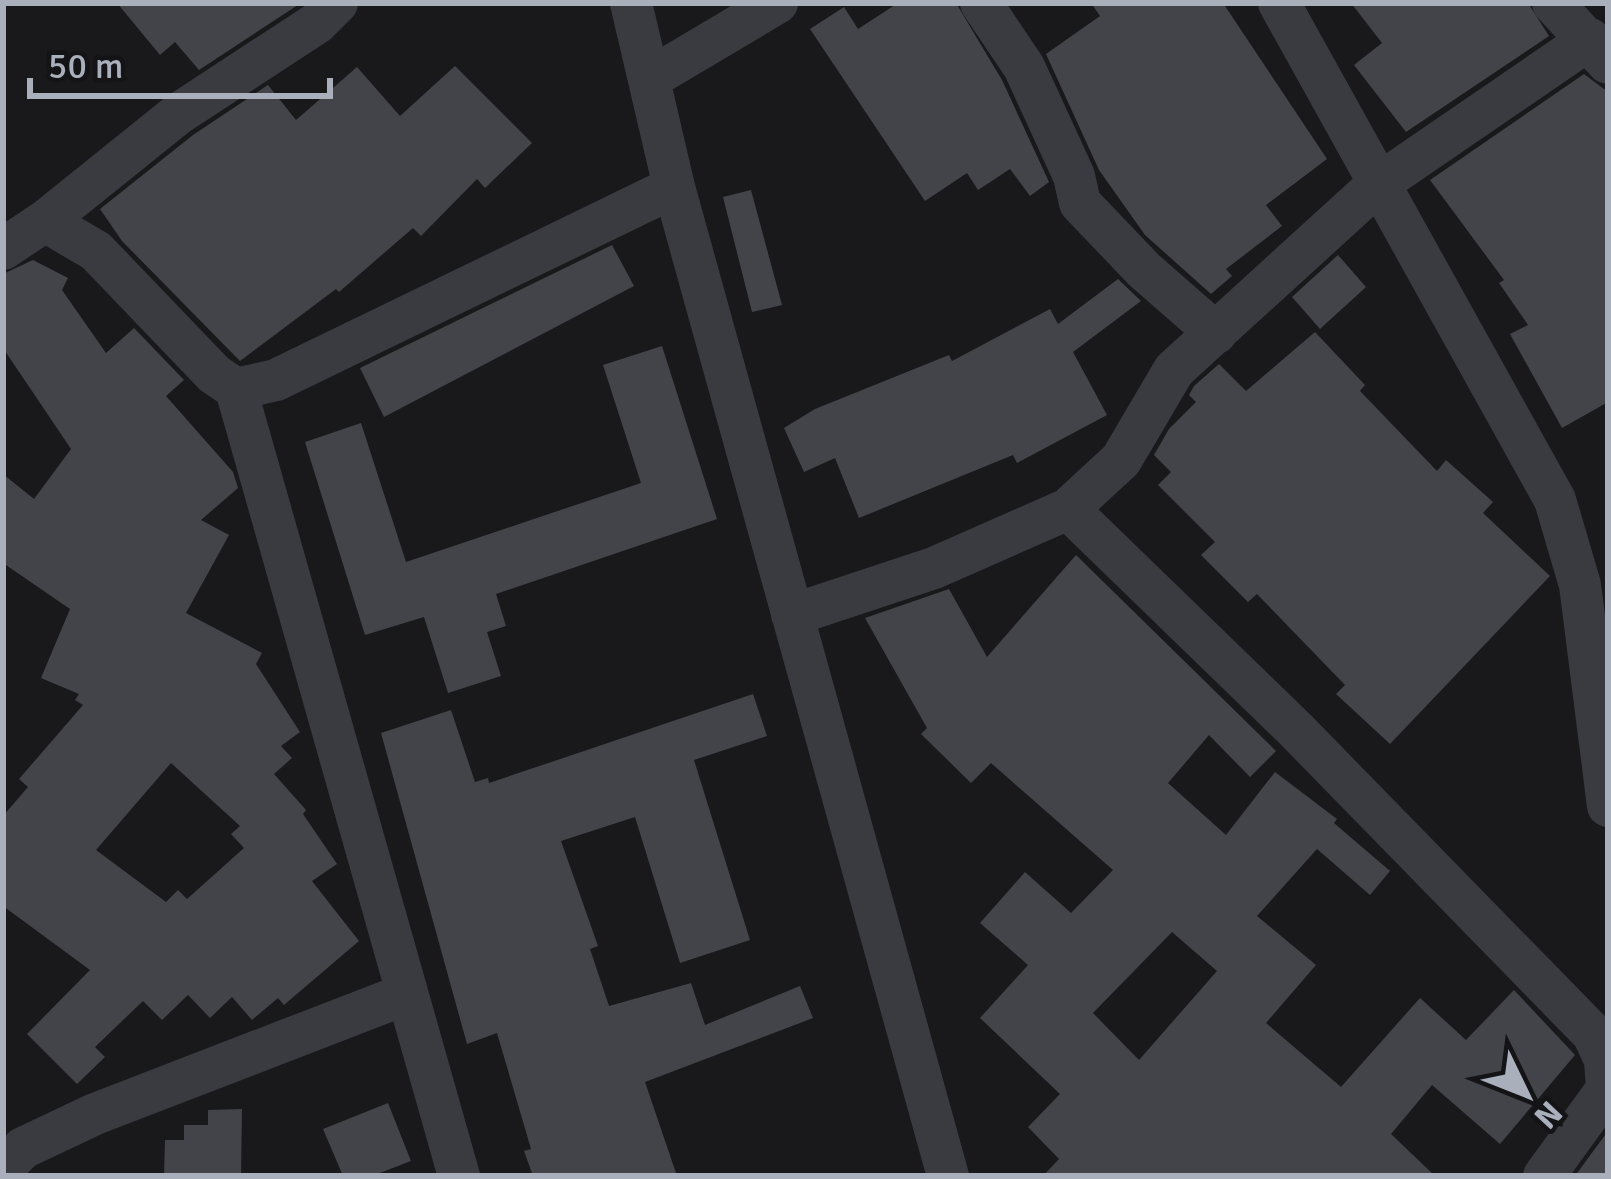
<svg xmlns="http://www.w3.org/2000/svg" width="1611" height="1179" font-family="Signika,sans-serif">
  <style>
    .building { fill: #434449; fill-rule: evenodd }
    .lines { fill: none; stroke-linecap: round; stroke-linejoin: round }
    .minor { stroke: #3a3b41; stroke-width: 42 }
  </style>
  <rect width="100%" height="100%" fill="#19191c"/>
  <!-- building -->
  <path class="building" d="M117 3H301L199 70 175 42 160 55Z
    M898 3H956L1002 80 1049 182 1030 196 1010 169 978 190 967 173 925 201 810 29 844 7 858 29Z
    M1091 3H1223L1327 159 1266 205 1282 226 1226 269 1232 276 1211 294 1145 235 1099 170 1046 54 1100 16Z
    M1351 3H1528L1549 36 1406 132 1354 65 1382 43Z
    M455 66 532 143 485 188 477 179 421 236 413 228 339 292 336 289 240 361 122 241 100 209 193 135 268 85 296 120 357 67 400 116Z
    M1584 74 1608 92V402L1562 428 1510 334 1528 325 1499 283 1504 280 1430 180Z
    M751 190 782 305 752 312 723 197Z
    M612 245 634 286 384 417 360 368Z
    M1338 255 1366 287 1320 329 1292 297Z
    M33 260 68 278 62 290 106 353 134 328 184 380 166 396 233 472 238 488 201 520 229 535 186 613 262 653 256 664 300 732 281 746 292 758 274 774 306 810 303 814 337 864 312 881 359 941 284 1005 278 998 252 1020 232 997 210 1018 188 995 162 1020 143 1001 95 1047 105 1057 77 1084 27 1034 90 970 3 906V816L28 787 19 779 83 705 75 700 79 694 41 678 70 609 3 563V474L34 499 71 449 3 348V274ZM171 763 240 826 231 834 244 848 187 899 178 890 166 902 96 850Z
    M1118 279 1141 301 1073 352 1107 415 1017 463 1013 455 859 518 835 458 804 472 784 428 815 409 949 355 952 361 1050 309 1058 324Z
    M1315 332 1365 385 1360 391 1437 471 1446 460 1493 502 1483 513 1550 576 1390 744 1336 694 1345 685 1257 594 1248 602 1201 555 1215 542 1158 485 1171 472 1154 455 1169 429 1196 402 1189 395 1194 386 1219 364 1246 391Z
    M662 346 717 519 496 594 506 626 487 632 501 676 448 693 424 617 365 635 305 442 361 423 406 562 641 483 603 365Z
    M1076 555 1276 751 1250 777 1209 735 1168 783 1226 835 1275 772 1337 819 1334 823 1390 871 1370 895 1317 849 1257 916 1316 965 1266 1023 1341 1087 1420 998 1466 1040 1514 990 1575 1055 1500 1144 1432 1085 1391 1134 1435 1176H1043L1059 1159 1028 1127 1060 1094 980 1018 1028 965 980 923 1025 872 1071 913 1113 870 991 763 971 783 921 734 927 728 865 618 949 589 987 657ZM1172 932 1217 971 1139 1060 1093 1013Z
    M753 694 767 736 694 760 750 940 680 963 635 817 561 841 598 946 590 949 609 1006 691 983 705 1025 800 986 813 1018 645 1082 677 1176H533L524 1151 531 1149 497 1033 467 1044 381 733 451 710 475 782 488 778 489 783Z
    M388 1103 411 1161 372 1176H343L323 1129Z
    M242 1109 241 1176H164L165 1140H184V1125H208V1110Z
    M1608 1131V1176H1575Z"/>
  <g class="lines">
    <!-- minor -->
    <path class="minor" d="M631 3 674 187 948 1176
      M981 3 1024 67 1074 176 1080 203 1144 270 1216 333
      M1279 3 1555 500 1580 585 1608 806
      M1553 3 1608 63
      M649 79 777 3
      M45 221 178 114 317 23 337 3
      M3 249 45 221 96 251 214 374 236 389 459 1176
      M236 389 276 380 674 187
      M1068 509 1295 729 1593 1034 1605 1060 1607 1089 1544 1176
      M792 615 934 568 1068 509 1121 460 1174 370 1377 185 1590 39
      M3 1168 23 1148 95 1114 406 994"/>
  </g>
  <!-- border -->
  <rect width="1611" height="1179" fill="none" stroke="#aaafbc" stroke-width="12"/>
  <!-- north arrow -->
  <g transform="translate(1527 1095) rotate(133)" stroke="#141417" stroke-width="9" paint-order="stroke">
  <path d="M0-9L21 45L0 30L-21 45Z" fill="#aaafbc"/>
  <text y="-18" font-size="33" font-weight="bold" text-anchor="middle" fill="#aaafbc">N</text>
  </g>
  <!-- scale -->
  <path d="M30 78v18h300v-18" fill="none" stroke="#aaafbc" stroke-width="6"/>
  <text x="48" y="78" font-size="36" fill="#aaafbc" stroke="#141417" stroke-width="9" paint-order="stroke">50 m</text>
</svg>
